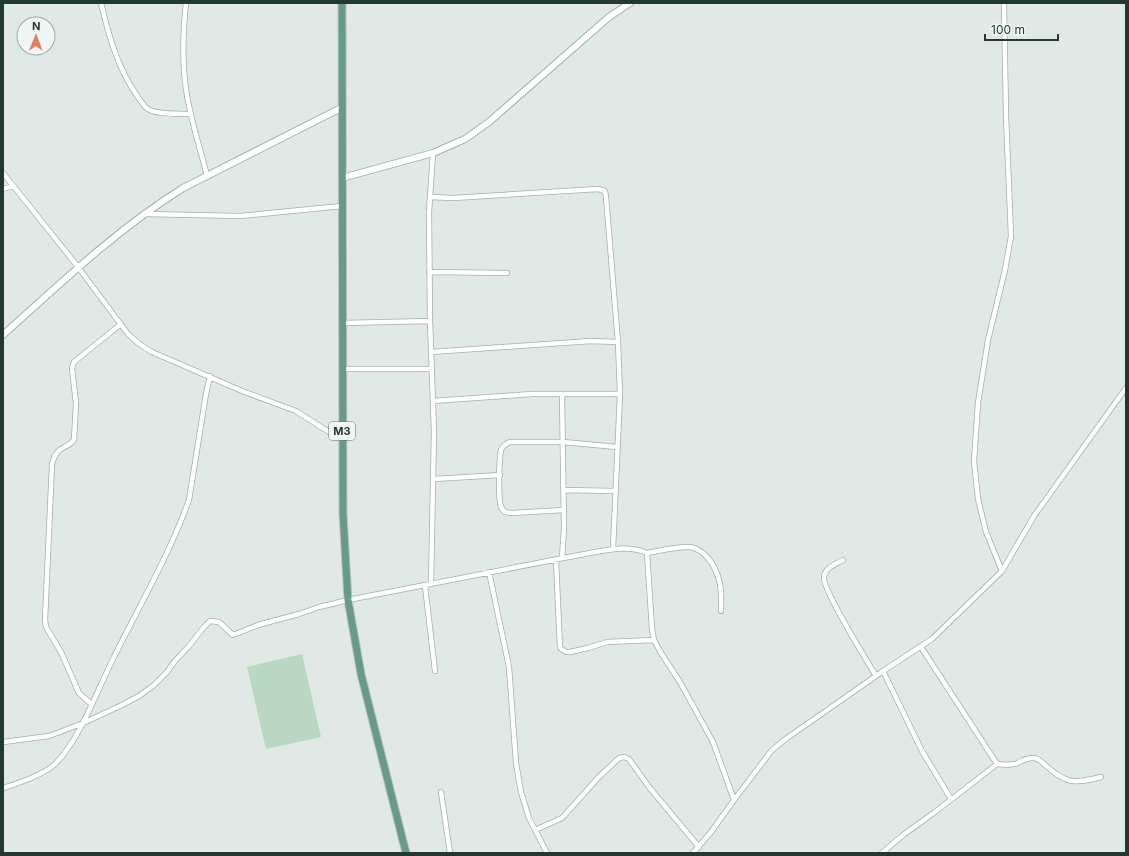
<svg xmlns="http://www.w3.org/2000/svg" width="1129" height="856" font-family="Inter,sans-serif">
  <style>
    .green { fill: #bad8c1 }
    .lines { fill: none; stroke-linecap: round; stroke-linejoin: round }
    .street-casing { stroke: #a3b0ab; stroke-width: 6 }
    .secondary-casing { stroke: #a0b4ac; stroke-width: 8 }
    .primary-casing { stroke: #bdc3c1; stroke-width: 9 }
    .street { stroke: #fff; stroke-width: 4.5 }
    .secondary { stroke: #fff; stroke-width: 6 }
    .primary { stroke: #689a8c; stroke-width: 7 }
    .labels { text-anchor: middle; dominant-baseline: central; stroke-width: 3.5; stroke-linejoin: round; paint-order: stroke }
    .shield { fill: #f0f6f3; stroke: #60716b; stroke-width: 1 }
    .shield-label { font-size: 11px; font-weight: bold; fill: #223831 }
  </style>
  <rect width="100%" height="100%" fill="#e0e9e5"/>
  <!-- green -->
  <path class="green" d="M302 654 321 737 266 749 247 667Z"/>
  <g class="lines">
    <defs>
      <path id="street" d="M101 3C109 37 118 69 138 97 141 101 144 107 148 109 157 115 179 113 190 114
        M186 3C183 31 182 61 186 89 190 119 200 147 207 176
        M3 173 78 267 128 334 138 343 152 352 242 391 296 411 343 441
        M3 189 13 186
        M430 197 453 198 598 189 605 191 606 197 618 342 620 394 613 549
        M145 214 240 216 342 206
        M429 272 507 273
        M343 323 430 321
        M431 352 591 341 618 342
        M343 369H431
        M562 394 564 528 562 558
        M433 401 532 394H620
        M434 479 500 475
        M564 490 615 491
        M564 510 512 513 505 512C504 511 502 509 501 507 498 498 499 460 501 450 503 445 506 444 510 442H563L617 447
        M647 553C659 551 678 546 690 547 698 548 703 553 708 558 721 574 722 591 721 611
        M556 560 560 648 566 652H570L588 648 607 642 654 640
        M843 560C836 564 824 568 824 578 823 590 867 661 876 676
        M1002 571 986 532 978 499 974 461 978 403 988 340 1005 270 1011 236 1006 116 1004 3
        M489 572 509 667 516 763 521 792 529 818 547 853
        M431 584 434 432 430 321 429 212 433 153
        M425 586 435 671
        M921 647 997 764C1003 765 1009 765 1015 764 1021 762 1027 757 1033 758 1039 758 1042 762 1046 766 1067 784 1074 784 1101 777
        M883 671 922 751 951 799
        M91 704 79 693 61 652 46 627 45 620 52 464C58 443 64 452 74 440L76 404 72 368 74 362 121 324
        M3 742 49 736 81 724 122 705 139 696 153 686 167 672 174 662 189 646 204 627 210 621 219 622 233 635 258 625 299 614 319 607 348 600 579 555C602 551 625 544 647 553L652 629 654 640 661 653 680 682 713 742 734 800
        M3 788C17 784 45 774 55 764 79 741 97 691 112 661 138 608 169 556 189 500L206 394 210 376
        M441 792 450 853
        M535 830 562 818 598 778 619 758 624 757 629 759 649 787 699 847
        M693 853 711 832 734 800 772 750 787 738 883 671 932 639 1002 571 1034 516 1126 388
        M882 853 903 835 935 812 997 764"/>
      <path id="secondary" d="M342 178 433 153 465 139 489 122 609 17 630 3
        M3 335C61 283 116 230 183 188L341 108"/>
      <path id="primary" d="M342 3 343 514 348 600 361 674 406 853"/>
    </defs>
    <!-- street casing -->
    <use href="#street" class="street-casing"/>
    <!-- secondary casing -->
    <use href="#secondary" class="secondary-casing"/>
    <!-- primary casing -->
    <use href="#primary" class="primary-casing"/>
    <!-- street -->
    <use href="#street" class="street"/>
    <!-- secondary -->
    <use href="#secondary" class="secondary"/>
    <!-- primary -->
    <use href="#primary" class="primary"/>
  </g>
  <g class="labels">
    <!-- shield labels -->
    <rect class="shield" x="329" y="422" width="26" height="18" rx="3"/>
    <g class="shield-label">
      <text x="342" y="431">M3</text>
    </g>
  </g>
  <!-- border -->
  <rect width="1129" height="856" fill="none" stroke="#223831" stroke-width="8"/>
  <!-- north arrow -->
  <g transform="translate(36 36) rotate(1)"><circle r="19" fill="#f0f6f3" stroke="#9eaaa5"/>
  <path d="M0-3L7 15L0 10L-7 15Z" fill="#e47e63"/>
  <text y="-6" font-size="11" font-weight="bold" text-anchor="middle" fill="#223831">N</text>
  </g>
  <!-- scale -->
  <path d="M985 34v6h73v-6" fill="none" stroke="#223831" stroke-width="2"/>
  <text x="991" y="34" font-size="12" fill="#223831" stroke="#f0f6f3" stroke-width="3" paint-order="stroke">100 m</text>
</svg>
